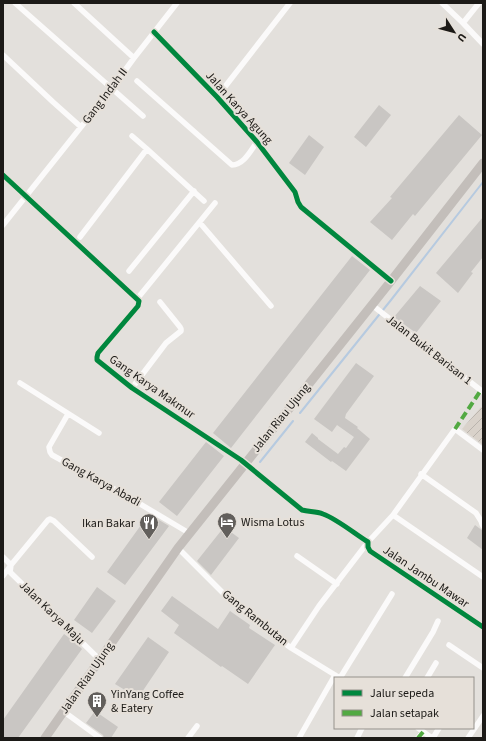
<svg xmlns="http://www.w3.org/2000/svg" width="486" height="741" font-family="'Source Sans 3',sans-serif">
  <style>
    .industrial { fill: url(#industrial-furrows) }
    .lines { fill: none; stroke-linecap: round; stroke-linejoin: round }
    .stream { stroke: #b6cae0; stroke-width: 2 }
    .building { fill: #c9c6c3 }
    .street { stroke: #fbfafa; stroke-width: 5.5 }
    .primary { stroke: #c3beba; stroke-width: 9 }
    .quiet { stroke: #52a942; stroke-width: 4; stroke-dasharray: 8 4; stroke-linecap: butt }
    .cycleway-casing { stroke: #e6e0d9; stroke-width: 8 }
    .cycleway { stroke: #00873e; stroke-width: 5 }
    .labels { text-anchor: middle; dominant-baseline: central; stroke-width: 4; stroke-linejoin: round; paint-order: stroke }
    .street-label { font-size: 12px; fill: #1c1a17; stroke: #e6e0d9 }
    .poi-label { font-size: 12px; fill: #1c1a17; stroke: #e6e0d9; text-anchor: start }
  </style>
  <defs>
    <pattern id="industrial-furrows" width="10" height="10" patternUnits="userSpaceOnUse"><rect width="10" height="10" fill="#d9d2ca"/><path d="M-1 1l2-2M0 10L10 0M9 11l2-2" fill="none" stroke="#bab4ad"/></pattern>
  </defs>
  <rect width="100%" height="100%" fill="#e3e0dc"/>
  <!-- industrial -->
  <path class="industrial" d="M481 407 483 408V445L462 429Z"/>
  <g class="lines">
    <!-- stream -->
    <path class="stream" d="M300 413 391 300 483 182
      M260 462 293 421"/>
  </g>
  <!-- building -->
  <path class="building" d="M379 105 391 115 366 147 354 137Z
    M459 115 482 135 415 216 413 214 392 240 370 222 392 198 390 197Z
    M309 135 324 147 305 175 289 163Z
    M483 217V257L471 272 473 273 458 293 436 273Z
    M352 256 370 270 231 448 213 433Z
    M420 286 441 301 416 333 394 317Z
    M356 363 374 376 346 414 345 418 358 427 357 428 370 439 346 471 332 461 331 462 305 442 312 433 318 438V439L338 454 344 447 346 448 354 437 337 425 332 432 314 419Z
    M206 442 224 456 177 516 159 502Z
    M149 514 169 526 125 585 107 572Z
    M475 525 483 531V550L467 538Z
    M224 527 239 538 211 575 197 561Z
    M97 587 116 601 92 633 74 620Z
    M172 596 218 629 230 611 250 625 249 628 275 645 248 684 222 666 221 667 174 633 179 625 161 611Z
    M64 634 76 643 82 649 18 738H3V720Z
    M148 637 169 652 138 698 115 684Z
    M95 711 118 727 111 738H104L103 735 86 723Z"/>
  <g class="lines">
    <!-- street -->
    <path class="street" d="M15 3 143 116
      M74 3 134 58
      M442 3 463 23 483 44
      M463 23 479 3
      M154 32 217 97 257 142 295 192 298 202 301 207 391 281
      M3 55 53 102 81 127
      M137 81 232 165C244 165 251 150 257 142
      M217 97 290 3
      M132 136 147 149
      M3 175 139 301 138 306 98 353 97 357V360L132 388 241 460 302 510C309 512 316 511 323 514 337 519 355 534 368 542V547L370 551 483 627
      M200 223 271 306
      M3 225 112 88 134 58 177 3
      M80 237 147 149 204 201
      M129 271 194 191
      M137 299 215 203
      M372 305 483 392
      M20 383 99 433
      M132 388 166 343 181 331V329L180 327 160 302
      M68 414 49 447 50 452 52 455 125 495 189 533
      M421 474 476 513 481 521 482 524 483 526
      M393 515 483 577
      M178 548 226 596 251 618 291 648 340 678
      M297 556 337 584
      M3 557 11 565 3 576
      M92 557 54 521 50 519 48 520 11 565 10 572 12 574 100 660
      M449 645 483 668
      M291 648 319 606 368 542 393 515 455 429 483 450
      M340 678 392 594
      M405 678 433 632 438 621
      M427 678 436 663
      M63 711 100 738
      M418 728 432 738
      M188 738 197 726
      M299 738 335 675
      M357 738 362 728
      M418 738 423 732
      M433 738 439 728
      M468 738 483 716"/>
    <!-- primary -->
    <path class="primary" d="M45 738 178 548 391 281 483 163"/>
    <!-- quiet -->
    <path class="quiet" d="M455 429 481 390
      M418 738 423 732"/>
    <defs>
      <path id="cycleway" d="M154 32 217 97 257 142 295 192 298 202 301 207 391 281
        M3 175 139 301 138 306 98 353 97 357V360L132 388 241 460 302 510C309 512 316 511 323 514 337 519 355 534 368 542V547L370 551 483 627"/>
    </defs>
    <!-- cycleway casing -->
    <use href="#cycleway" class="cycleway-casing"/>
    <!-- cycleway -->
    <use href="#cycleway" class="cycleway"/>
  </g>
  <!-- icons -->
  <defs>
    <symbol id="hotel-pin" viewBox="-11 -11 22 30"><path d="M0 17L-7.5 6A9.5 9.5 0 1 1 7.5 6Z" fill="#625f5c" stroke="#e6e0d9"/><path d="M-6-4.5h1.5V1H6V5H4.5V3h-9V5H-6ZM-4 0a1.8 1.8 0 1 1 3.6 0ZM.5 0V-2.5h3Q6-2.5 6 0Z" fill="#fff"/></symbol>
    <symbol id="restaurant-pin" viewBox="-11 -11 22 30"><path d="M0 17L-7.5 6A9.5 9.5 0 1 1 7.5 6Z" fill="#625f5c" stroke="#e6e0d9"/><path d="M-5-6h1v4h1v-4h1v4h1v-4h1v5L-1.5 .5V6h-2V.5L-5-1ZM5-6V6H3V1.5H1.5Q1.5-4 5-6Z" fill="#fff"/></symbol>
    <symbol id="building-pin" viewBox="-11 -11 22 30"><path d="M0 17L-7.5 6A9.5 9.5 0 1 1 7.5 6Z" fill="#625f5c" stroke="#e6e0d9"/><path d="M-4-6H4V6H1V3H-1V6H-4ZM-2.5-4.3h1.7v1.8h-1.7ZM.8-4.3h1.7v1.8H.8ZM-2.5-1h1.7V.8h-1.7ZM.8-1h1.7V.8H.8Z" fill="#fff"/></symbol>
  </defs>
  <g fill-rule="evenodd">
    <use href="#hotel-pin" x="216" y="511" width="22" height="30"/>
    <use href="#restaurant-pin" x="138" y="512" width="22" height="30"/>
    <use href="#building-pin" x="86" y="690" width="22" height="30"/>
  </g>
  <g class="labels">
    <!-- street labels -->
    <g class="street-label">
      <text transform="translate(105 96) rotate(-53)">Gang Indah II</text>
      <text transform="translate(239 108) rotate(48)">Jalan Karya Agung</text>
      <text transform="translate(429 350) rotate(38)">Jalan Bukit Barisan 1</text>
      <text transform="translate(152 387) rotate(35)">Gang Karya Makmur</text>
      <text transform="translate(281 418) rotate(-51)">Jalan Riau Ujung</text>
      <text transform="translate(101 482) rotate(29)">Gang Karya Abadi</text>
      <text transform="translate(426 577) rotate(34)">Jalan Jambu Mawar</text>
      <text transform="translate(52 613) rotate(44)">Jalan Karya Maju</text>
      <text transform="translate(255 618) rotate(39)">Gang Rambutan</text>
      <text transform="translate(87 678) rotate(-55)">Jalan Riau Ujung</text>
    </g>
    <!-- poi labels -->
    <g class="poi-label">
      <text x="241" y="522">Wisma Lotus</text>
      <text x="135" y="523" text-anchor="end">Ikan Bakar</text>
      <text x="111" y="694">YinYang Coffee<tspan x="111" dy="14">&amp; Eatery</tspan></text>
    </g>
  </g>
  <!-- border -->
  <rect width="486" height="741" fill="none" stroke="#1c1a17" stroke-width="8"/>
  <!-- legend -->
  <rect x="334" y="677" width="140" height="52" fill="#e6e0d9" stroke="#95918b"/>
  <rect x="342" y="690" width="20" height="6" fill="#00873e" stroke="#95918b"/>
  <text x="370" y="697" font-size="12" fill="#1c1a17">Jalur sepeda</text>
  <rect x="342" y="710" width="20" height="6" fill="#52a942" stroke="#95918b"/>
  <text x="370" y="717" font-size="12" fill="#1c1a17">Jalan setapak</text>
  <!-- north arrow -->
  <g transform="translate(454 32) rotate(126)" stroke="#e6e0d9" stroke-width="3" paint-order="stroke">
  <path d="M0-3L7 15L0 10L-7 15Z" fill="#1c1a17"/>
  <text y="-6" font-size="11" font-weight="bold" text-anchor="middle" fill="#1c1a17">U</text>
  </g>
</svg>
